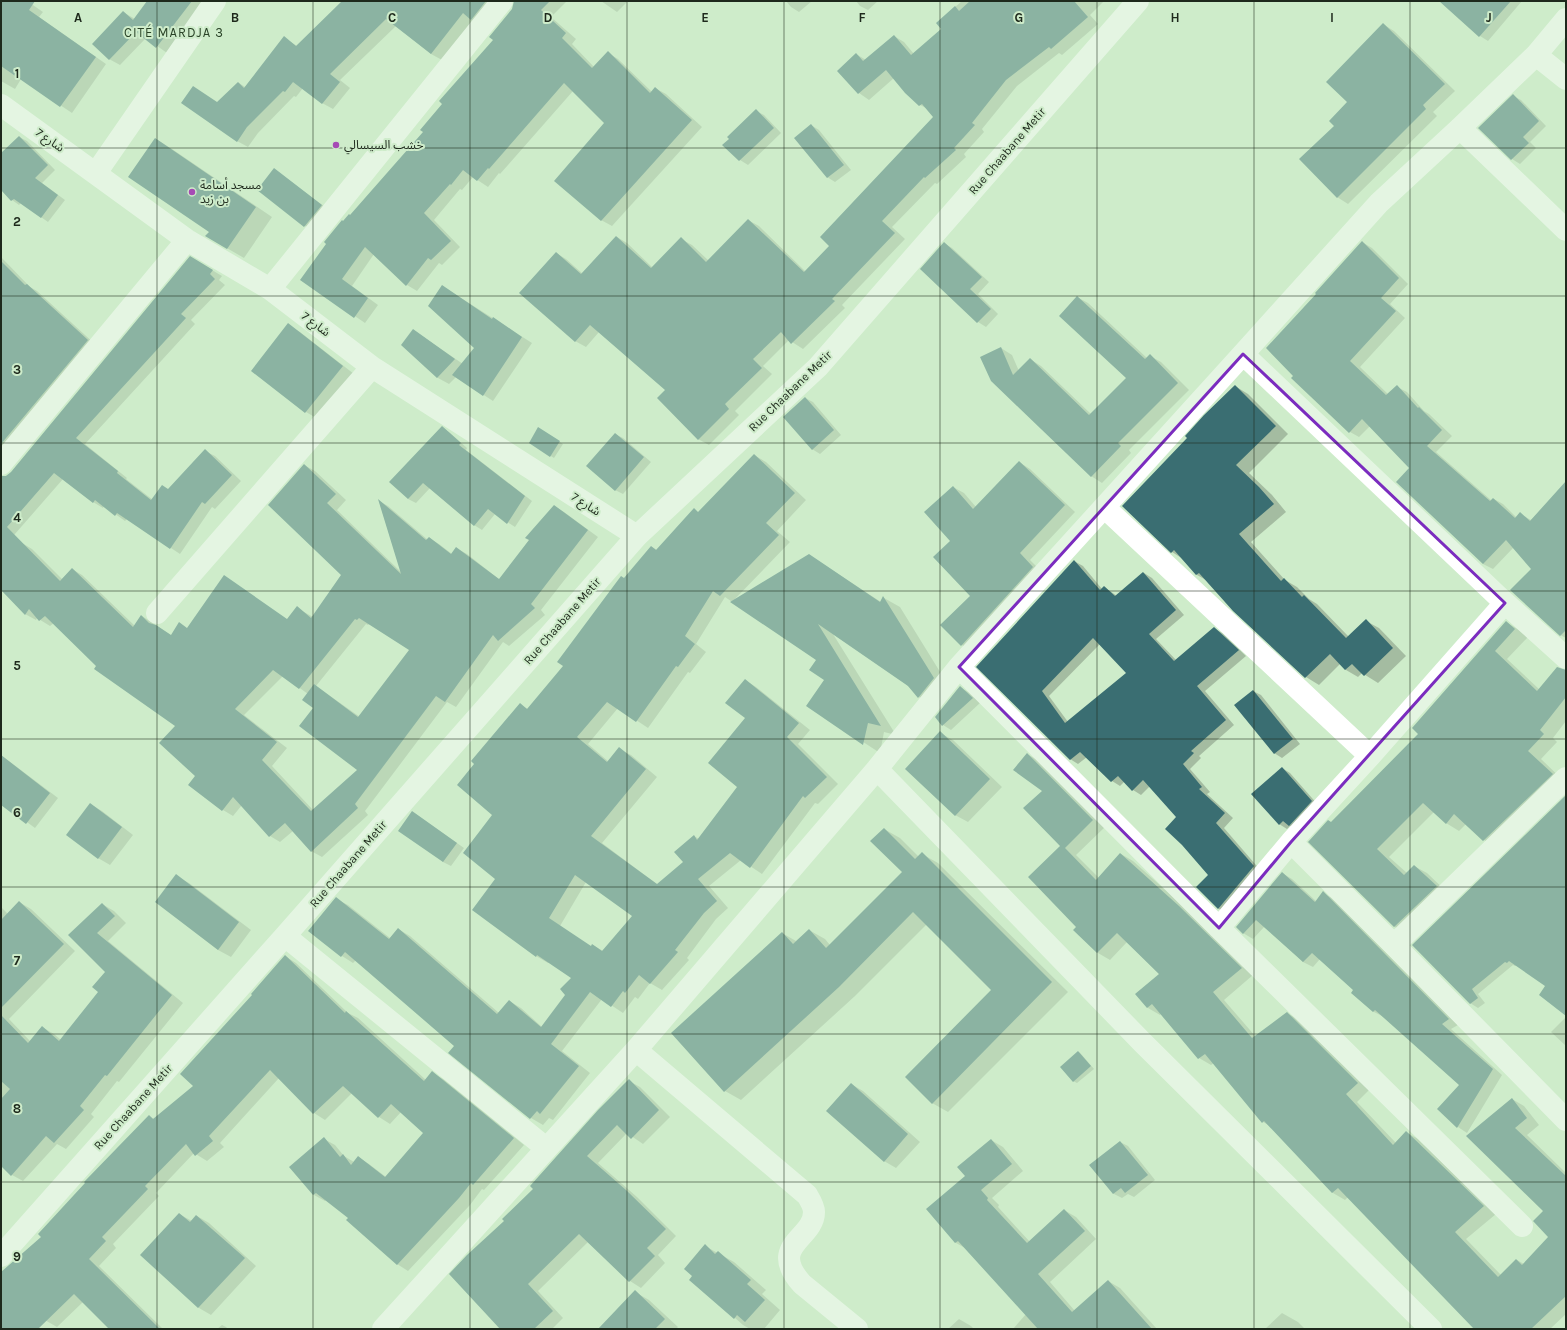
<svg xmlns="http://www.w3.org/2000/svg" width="1567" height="1330" font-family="Karla,'Noto Sans Arabic',sans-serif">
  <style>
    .shadow { fill: #0003; fill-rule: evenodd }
    .building { fill: #3a6e72; fill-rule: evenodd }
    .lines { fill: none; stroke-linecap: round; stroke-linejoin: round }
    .minor { stroke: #fff; stroke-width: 22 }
    .marked { fill: none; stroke: #7b2cbf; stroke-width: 3; stroke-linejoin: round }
    .grid { fill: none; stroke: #1e291c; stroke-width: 1; stroke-opacity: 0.55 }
    .poi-dot { fill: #a64ab5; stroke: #ceecca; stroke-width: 1.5 }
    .labels { text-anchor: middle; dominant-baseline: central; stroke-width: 4; stroke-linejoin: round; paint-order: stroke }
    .street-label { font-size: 12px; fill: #1e291c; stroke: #ceecca }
    .poi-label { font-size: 12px; fill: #1e291c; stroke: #ceecca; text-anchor: start }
    .neighbourhood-label { font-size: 13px; letter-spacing: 1px; fill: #2a4327; stroke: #ceecca }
    .grid-label { font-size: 13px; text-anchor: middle; font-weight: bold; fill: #1e291c; stroke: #ceecca; stroke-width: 4; stroke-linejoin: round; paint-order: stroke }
  </style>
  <rect width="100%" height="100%" fill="#ceecca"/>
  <!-- shadow -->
  <path class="shadow" d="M3 1H27L43 12 39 17 106 64 72 113 21 79 15 89 1 81V3Z
    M149 1H212L167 53 146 38 120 65 109 59 123 12 135 19Z
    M343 1H499L442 60 431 54 396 26 340 80 350 88 333 109 322 103 303 88 296 97 294 96 258 133 248 147 237 141 193 87 218 103 239 83 245 87 284 38 297 46Z
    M518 1H567L551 17 576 39 572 44 594 67 608 53 618 59 652 92 655 88 666 94 702 127 612 226 601 220 605 123 573 91 500 174 499 173 488 187 473 177 462 190 460 189 434 220 460 247 442 265 439 263 417 291 407 285 374 254 352 286 378 305 365 323 302 280 343 222 351 216 424 132 443 104 494 40Z
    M601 1H628L617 12Z
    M786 1H812L799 12 791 7Z
    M856 1H878L868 10 860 6Z
    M962 1H1104L1090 15 1098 24 1062 55 1059 53 1017 86 982 129 984 132 964 154 966 157 937 184 935 183 892 227 905 239 842 305 845 308 803 349 789 340 763 366 772 374 735 411 739 415 709 445 698 439 666 390 599 332 586 347 575 341 556 253 566 259 583 274 617 237 627 243 653 268 681 239 692 245 709 261 748 220 759 226 806 272 830 246 935 117 928 109 920 105 894 78 869 100 859 93 856 54 866 60 894 36 904 42 914 54 942 29 937 23Z
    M1440 1H1522L1488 41 1480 36Z
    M1383 24 1394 31 1455 91 1433 112 1437 116 1348 204 1337 197 1336 126 1348 102Z
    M1513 96 1521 100 1546 126 1530 142 1536 148 1520 164 1512 159 1479 128Z
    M756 111 764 115 781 133 748 165 740 160 724 145Z
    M811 125 819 130 851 170 835 182 827 177Z
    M19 137 27 141 55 170 42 183 65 200 48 222 21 203 19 205 12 200 1 189V155Z
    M156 139 172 149 272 217 244 258 206 236 210 232Z
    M274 169 329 210 313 230 305 226Z
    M1362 242 1372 248 1408 284 1390 304 1405 318 1360 367 1389 395 1397 387 1407 392 1424 411 1429 414 1452 436 1436 452 1492 501 1494 499 1503 504 1517 518 1520 514 1531 520 1566 483V638L1560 635 1532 569 1514 547 1493 569 1483 564 1410 468 1370 426 1359 437 1350 432 1317 294Z
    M944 243 952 248 989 282 978 294 998 314 986 327 978 322 921 269Z
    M1 257 30 287 37 291 97 346 1 462Z
    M190 257 222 276 219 280 225 285 191 320 195 324 85 444 127 478 126 479 153 500 168 490 205 451 215 456 241 481 215 509 212 507 180 554 127 519 125 521 104 506 103 508 93 502 63 479 8 542 1 537V477L6 476 11 473Z
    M442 286 532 343 493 401 456 377 449 384 438 378 403 345 413 330 463 364 475 348Z
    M1077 297 1088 303 1147 358 1150 356 1161 362 1189 390 1129 450 1131 453 1102 483 1091 476 992 380 1001 348 1012 355 1019 371 1030 359 1041 366 1091 414 1128 378Z
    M288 325 300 332 354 374 318 419 306 412 252 371Z
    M1235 386 1248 394 1288 434 1249 473 1272 495 1286 512 1251 542 1285 580 1297 587 1309 599 1317 604 1349 637 1366 621 1379 628 1406 656 1378 683 1362 673 1358 677 1346 670 1340 664 1319 685 1306 677 1234 610 1206 580 1197 575 1183 559 1172 552 1123 506 1188 438Z
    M805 398 813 402 841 435 820 454 812 449Z
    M442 428 449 432 467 448 466 450 532 501 515 527 495 514 482 530 474 525 430 488 416 503 408 499Z
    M539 429 563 444 554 458 530 443Z
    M615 434 623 438 651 462 623 494 615 490Z
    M754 455 766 462 806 500 777 531 790 542 734 600 809 555 881 602 884 598 900 607 950 688 935 707 919 697 906 684 833 634 896 735 884 732 880 753 808 706 825 680 817 660 725 597 696 644 706 652 690 673 688 672 648 728 618 708 588 744 609 762 619 749 631 755 657 777 602 843 658 885 684 862 694 836 699 839 738 787 746 718 745 680 756 687 810 730 798 744 838 784 818 804 815 803 762 874 741 860 709 886 728 908 716 919 687 958 689 960 662 990 650 983 638 999 635 997 623 1013 602 999 562 1051 590 1073 553 1120 549 1118 543 1125 531 1118 450 1052 456 1046 356 960 353 963 342 956 309 931 336 899 348 905 390 938 398 929 410 936 499 1013 509 1001 521 1008 542 1027 567 994 572 978 549 962 548 963 536 956 496 879 493 815 520 705 528 709 564 666 625 579 652 547 657 550 699 513ZM586 882 634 915 603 951 593 945 591 947 560 926Z
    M1019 462 1030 469 1075 512 1030 560 1044 574 973 652 962 645 942 625 972 596 953 487 964 493 976 507Z
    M304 465 315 471 346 500 337 510 401 572 379 501 388 506 428 540 429 538 439 544 452 554 456 548 467 554 500 580 554 506 564 512 598 537 541 610 545 615 509 646 503 642 456 707 447 702 365 811 368 815 322 857 311 851 293 831 280 842 270 836 242 805 233 816 223 810 189 785 196 775 176 726 97 666 54 623 50 626 37 618 36 620 25 614 1 589V564L22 543 32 549 62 579 72 569 82 575 135 626 142 616 172 636 188 629 288 620 297 608 313 617 342 574ZM366 624 368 625 369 624 410 650 360 717 316 686ZM283 676 308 694 314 707 359 770 313 810 272 766 287 748 244 715Z
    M1074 561 1083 566 1102 589 1104 587 1117 596 1144 573 1152 578 1184 615 1156 639 1176 660 1214 628 1222 633 1246 656 1205 691 1234 725 1199 756 1201 758 1190 769 1210 792 1207 794 1233 818 1224 828 1262 872 1227 913 1219 909 1198 887 1209 875 1177 817 1150 786 1141 795 1133 790 1125 781 1120 786 1112 781 1087 757 1078 764 1070 759 978 667ZM1100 644 1127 673 1068 722 1049 696Z
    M1506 622 1519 630 1528 637 1507 659 1540 690 1566 672V721L1553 738 1557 742 1541 759 1565 782 1497 848 1484 840 1466 824 1459 831 1446 823 1434 812 1389 857 1407 873 1414 866 1427 873 1449 894 1408 934 1395 927 1310 842 1332 823 1419 734Z
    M960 687 968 692 980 703 951 730 943 725Z
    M1253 691 1261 695 1300 744 1282 758 1274 753Z
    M940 733 953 740 1002 787 968 822 955 815Z
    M1027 754 1039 761 1105 827 1076 855 1099 878 1121 854 1133 861 1192 914 1253 975 1224 1000 1256 1037 1287 1013 1299 1020 1369 1090 1357 1102 1396 1143 1406 1132 1418 1139 1496 1214 1466 1239 1501 1275 1517 1260 1524 1264 1550 1237 1545 1211 1467 1136 1512 1099 1524 1106 1539 1125 1527 1135 1566 1173V1314L1550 1329H1475L1348 1197 1345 1200 1333 1193 1270 1126 1263 1122 1214 1063 1211 1065 1199 1058 1161 1014 1160 1015 1148 1008 1136 994 1160 975 1127 942 1110 960 1098 953 1074 930 1077 927 1061 846 1043 791Z
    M1 755 58 798 35 828 1 803Z
    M1282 768 1290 773 1319 806 1297 830 1290 826 1287 829 1279 824Z
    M1566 797V976L1517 965 1515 966 1513 965 1478 994 1485 1003 1478 1008 1470 1003 1413 945Z
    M90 804 102 811 133 835 110 865 98 858Z
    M413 812 464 848 451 866 443 862Z
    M884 829 900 838 919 857 922 854 938 863 1068 992 948 1112 932 1103 993 990 927 924 855 996 741 1100 725 1091 782 933 796 941 809 930 825 939 830 945 903 872Z
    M1282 873 1292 879 1317 902 1323 893 1332 898 1458 1025 1451 1029 1502 1075 1467 1133 1458 1127 1438 1109 1460 1085 1384 1017 1374 1012 1352 993 1354 990 1320 959 1313 967 1303 962 1265 926 1253 939 1243 933Z
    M176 876 189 883 251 930 231 957 218 950 156 902Z
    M19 902 31 909 75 951 9 1019 30 1041 42 1027 54 1034 61 1040 100 992 106 972 70 935 102 904 114 911 126 923 108 941 183 1003 119 1082 117 1081 91 1114 94 1117 66 1149 57 1144 23 1181 12 1175 1 1165V907L8 914Z
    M285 956 296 963 348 1013 358 1018 426 1080 432 1073 443 1079 524 1145 484 1190 482 1189 470 1205 408 1271 397 1264 349 1218 326 1200 325 1201 314 1195 324 1139 335 1145 344 1156 354 1162 358 1157 369 1164 386 1177 425 1133 401 1112 390 1124 379 1117 352 1093 325 1120 314 1113 279 1078 220 1143 224 1147 207 1161 194 1153 156 1193 159 1196 113 1244 116 1248 99 1266 163 1329H111L83 1302 57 1327 43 1319 32 1329H1V1274L43 1237 149 1116 154 1119 194 1086 254 995Z
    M1566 1017V1046L1551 1032Z
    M1079 1052 1082 1055 1094 1069 1077 1083 1073 1081Z
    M629 1081 640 1087 670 1117 643 1144 627 1133 598 1163 637 1197 676 1236 658 1255 665 1263 641 1288 630 1281 588 1242 538 1291 563 1318 552 1329H501L505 1221Z
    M851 1084 863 1091 920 1142 896 1168 884 1161Z
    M991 1140 1003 1147 1023 1171 992 1198 999 1205 998 1207 1030 1242 1064 1210 1076 1217 1096 1239 1050 1282 1075 1311 1108 1281 1120 1288 1157 1329H1013L1026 1314 965 1248 956 1243 928 1209 967 1176Z
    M1120 1142 1128 1146 1155 1180 1134 1197 1128 1194 1122 1198 1114 1194 1091 1165Z
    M179 1214 192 1221 197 1216 209 1223 256 1266 211 1315 199 1308 142 1255Z
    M705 1246 734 1262 766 1290 762 1294 780 1310 764 1329H750L743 1325 691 1279Z
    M635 1292 649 1300 678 1327 676 1329H599Z
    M1282 1313 1298 1322 1305 1329H1265Z
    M959 1319 971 1326 974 1329H948Z
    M222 1325 226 1327 228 1329H217Z"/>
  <!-- building -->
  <path class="building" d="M1 1H35L29 10 96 57 60 107 1 66Z
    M147 1H192L156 48 136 32 109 60 92 44 123 11 133 20Z
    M342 1H486L471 20 463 13 431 54 386 19 330 74 340 82 322 104 293 82 285 92 283 91 247 127 237 142 181 103 193 86 217 102 238 82 244 88 284 36 296 46Z
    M514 1H550L541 10 566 33 562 38 592 68 608 51 650 93 655 87 692 120 601 221 554 181 604 123 564 83 489 169 488 168 477 181 463 170 451 185 450 184 424 213 451 241 431 260 428 258 406 286 365 247 342 279 368 298 354 318 300 280 326 244 324 242 342 220 343 221 349 214 350 215 423 132 420 130 442 104 439 101 493 40 489 37 512 9Z
    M970 1H1074L1088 17 1051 49 1049 47 1006 80 972 123 975 125 954 148 956 150 925 178 924 177 882 221 895 233 832 299 835 301 791 344 781 332 753 359 762 368 725 404 729 409 698 440 657 398 665 390 590 325 575 342 519 293 556 252 581 274 616 236 651 268 681 237 706 262 748 219 804 272 829 246 820 237 933 117 922 104 919 106 905 93 886 70 858 94 837 71 856 53 863 61 894 35 911 55 941 29 936 23 955 6 959 11Z
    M1439 1H1511L1479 37Z
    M1383 23 1445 84 1423 105 1426 109 1337 198 1299 159 1334 126 1329 121 1347 102 1326 82Z
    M1513 94 1539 121 1523 137 1529 143 1511 160 1478 128Z
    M756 109 774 128 739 161 722 145 729 139 727 137Z
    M811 124 844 165 827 178 794 138Z
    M19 136 48 165 35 178 58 195 41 218 14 199 11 201 1 190V153Z
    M155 138 256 207 227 249 205 236 209 232 128 177Z
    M274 168 322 205 304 227 257 190Z
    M1362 241 1399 278 1381 298 1396 311 1350 361 1386 395 1397 385 1418 408 1419 407 1442 430 1427 446 1490 501 1493 498 1515 518 1520 512 1530 521 1566 481V630L1560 636 1510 590 1531 569 1506 540 1483 564 1396 482 1409 468 1362 419 1349 433 1291 378 1293 376 1266 348 1316 294 1315 293Z
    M944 242 982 277 970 289 991 309 977 323 920 269Z
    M190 256 213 270 210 274 215 279 181 314 186 318 76 438 118 471 117 473 151 500 162 485 168 489 205 449 232 475 205 504 202 502 170 549 117 513 115 516 95 500 93 503 54 473 7 527 60 581 72 568 133 627 141 615 149 623 156 625 171 635 179 622 187 628 224 575 287 619 297 606 311 618 341 575 268 505 304 464 336 494 327 503 401 574 378 499 426 540 429 537 451 554 456 547 499 579 529 540 525 538 554 505 588 530 531 604 535 608 498 641 493 635 445 702 436 696 355 804 358 808 311 852 285 823 269 837 233 797 222 811 188 785 195 776 159 743 175 726 94 669 96 666 45 616 39 621 29 609 25 615 1 590V476H6L11 472ZM359 618 409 650 358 717 314 684 302 700 313 708 299 726 357 770 311 811 262 760 277 742 235 709 273 670 299 689 355 619 357 620Z
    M1 261 25 285 27 284 88 340 1 444Z
    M442 285 492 319 493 317 522 337 483 396 452 375 474 348 428 306Z
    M1077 296 1145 359 1150 354 1178 383 1118 443 1121 446 1091 477 991 381 980 357 1001 347 1013 375 1030 358 1089 415 1126 378 1059 316Z
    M288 323 343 366 305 413 251 371Z
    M413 329 455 359 437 378 401 345Z
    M1235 385 1276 426 1236 465 1259 487 1274 504 1239 534 1281 581 1284 578 1302 597 1304 595 1346 638 1366 619 1393 648 1364 676 1352 664 1345 670 1330 654 1305 678 1233 611 1199 573 1196 575 1174 550 1171 553 1122 506 1187 438 1185 436 1204 415Z
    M805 397 834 430 812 450 783 417Z
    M442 426 461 443 459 445 525 496 507 524 488 509 474 526 423 483 408 499 389 482Z
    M538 427 560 441 550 457 529 443Z
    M615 433 644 457 615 491 586 466Z
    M754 454 795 493 766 523 779 535 720 596 713 591 685 636 695 644 678 667 676 666 636 722 607 702 577 737 607 762 619 747 646 769 591 836 657 884 683 862 674 852 694 835 697 840 737 787 708 763 745 718 725 703 745 679 799 723 787 737 827 777 805 798 803 796 750 868 730 853 698 879 717 901 704 913 675 950 678 952 650 984 639 975 625 993 623 991 611 1007 590 992 551 1044 579 1066 540 1114 537 1111 530 1119 448 1053 454 1046 345 952 341 957 308 931 336 897 389 939 398 928 497 1014 509 1000 541 1027 565 995 560 989 571 978 537 955 536 957 472 910 495 879 463 853 492 815 457 785 474 764 471 761 520 703 527 709 563 666 557 662 621 576 624 578 651 546 656 550 694 508 698 512ZM575 875 632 916 602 951 592 944 591 946 549 918Z
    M1019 461 1065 505 1020 553 1033 567 961 646 940 625 970 596 933 557 950 541 924 512 953 486 973 509Z
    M809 554 880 602 883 596 934 678 918 698 908 686 818 624 881 726 868 723 863 745 806 706 824 680 809 670 816 660 730 602Z
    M1074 560 1100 590 1104 586 1115 596 1143 572 1176 610 1149 634 1174 661 1214 627 1239 650 1197 686 1226 720 1191 751 1194 753 1183 764 1202 787 1199 789 1225 813 1216 823 1254 866 1218 909 1196 887 1208 875 1182 845 1165 829 1176 817 1143 780 1132 791 1118 776 1111 782 1080 752 1070 760 976 667ZM1093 638 1126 673 1065 723 1042 691Z
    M1506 621 1515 629 1495 651 1537 691 1557 667 1566 670V697L1540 730 1544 734 1528 751 1553 774 1483 841 1454 814 1446 824 1423 803 1377 849 1404 875 1414 865 1437 886 1394 927 1308 842 1328 820 1331 822 1418 734 1412 728Z
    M960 686 973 698 942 726 935 717Z
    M1253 690 1293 739 1274 754 1234 705Z
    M940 731 990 779 955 816 905 769Z
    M1027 753 1093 820 1065 848 1096 880 1120 853 1179 906 1242 968 1213 992 1252 1038 1287 1012 1358 1083 1346 1094 1393 1145 1406 1131 1484 1206 1455 1232 1498 1277 1516 1259 1522 1265 1548 1237 1533 1221 1543 1211 1466 1136 1512 1098 1527 1118 1515 1128 1566 1176V1296L1531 1329H1474L1338 1188 1332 1193 1264 1121 1262 1123 1205 1054 1198 1059 1152 1004 1147 1008 1135 994 1159 974 1117 933 1097 953 1073 930 1076 927 1028 877 1060 846 1023 808 1042 791 1013 770Z
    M1 755 50 793 26 824 1 805Z
    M1282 767 1312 801 1289 826 1283 821 1279 825 1251 794Z
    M1566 795V1016L1539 995 1545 986 1509 961 1507 963 1505 962 1472 989 1478 998 1470 1004 1412 945Z
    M90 803 122 827 98 859 66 835Z
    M412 811 457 843 443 862 398 831Z
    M884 828 915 859 922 852 1052 982 932 1104 905 1077 991 990 913 912 839 987 724 1092 671 1033 782 932 793 944 809 929 826 948 902 872 870 841Z
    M1282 872 1315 902 1323 891 1449 1019 1442 1024 1493 1069 1457 1128 1437 1109 1459 1085 1375 1010 1373 1012 1351 993 1353 990 1312 953 1303 962 1256 920 1243 934 1236 927Z
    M176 874 239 922 218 950 155 902Z
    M19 901 64 944 1 1008V920Z
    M102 903 115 916 97 933 172 995 107 1076 105 1075 80 1106 84 1110 54 1143 46 1136 11 1176 1 1166V1099L10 1089 1 1081V1015L28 1043 42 1026 59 1041 98 992 92 987 105 972 68 935Z
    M285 955 345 1013 346 1011 424 1081 432 1071 514 1138 473 1185 471 1183 459 1198 397 1265 346 1220 348 1218 316 1193 313 1195 289 1167 324 1137 340 1157 343 1154 351 1165 358 1156 385 1177 423 1133 391 1104 378 1118 343 1086 313 1114 270 1070 209 1136 213 1141 195 1156 186 1144 145 1186 148 1189 102 1237 106 1241 89 1259 160 1329H109L74 1294 38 1329H1V1272L41 1237 38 1234 85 1183 84 1182 149 1115 153 1119 193 1086 180 1074 252 995 251 994Z
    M1078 1051 1091 1066 1073 1082 1060 1067Z
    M629 1079 659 1110 631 1139 617 1125 587 1156 626 1190 666 1229 647 1248 655 1256 629 1282 579 1234 528 1284 553 1311 534 1329H500L449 1274 467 1255 504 1221 502 1219 533 1189 530 1186 598 1110Z
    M851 1083 908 1134 884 1162 826 1111Z
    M991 1139 1012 1164 981 1190 988 1198 987 1200 1027 1243 1064 1209 1085 1231 1038 1274 1072 1312 1108 1280 1152 1329H1038L958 1241 955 1243 926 1209 965 1176 957 1167Z
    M1120 1141 1148 1175 1125 1193 1121 1188 1113 1194 1089 1165Z
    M179 1213 190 1222 196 1215 245 1258 198 1308 140 1255Z
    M705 1244 715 1254 718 1251 751 1280 747 1284 765 1300 745 1322 737 1315 734 1319 689 1280 692 1276 684 1269Z
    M635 1290 665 1319 655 1329H598Z"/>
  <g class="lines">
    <!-- minor -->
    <path class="minor" d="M1536 55 1566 79
      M1 105 187 240 270 289 372 367 637 536
      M1460 128 1566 230
      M96 173 215 1
      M270 289 502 1
      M1243 354 1505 603 1566 658
      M1 464 187 240
      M1104 507 1370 756
      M157 613 372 367
      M959 667 1219 928 1522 1226
      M877 769 1143 1043 1431 1329
      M1291 842 1394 945 1566 1120
      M1219 928 1291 842 1370 756 1505 603
      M285 936 546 1148
      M1394 945 1566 778
      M636 1050 807 1195C810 1200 814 1206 814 1212 814 1239 767 1245 802 1284L857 1329
      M1 1256 285 936 637 536 818 367 1138 1
      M383 1329 636 1050 877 769 959 667 1243 354 1379 203 1460 128 1536 55 1566 19"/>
  </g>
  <!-- marked area -->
  <path d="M0 0H1567V1330H0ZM1243 354 1505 603 1291 842 1219 928 959 667Z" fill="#ceecca" fill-opacity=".55" fill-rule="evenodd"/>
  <path class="marked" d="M1243 354 1505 603 1291 842 1219 928 959 667Z"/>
  <!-- grid -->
  <path class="grid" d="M157 1V1329M313 1V1329M470 1V1329M627 1V1329M784 1V1329M940 1V1329M1097 1V1329M1254 1V1329M1410 1V1329M1 148H1566M1 296H1566M1 443H1566M1 591H1566M1 739H1566M1 887H1566M1 1034H1566M1 1182H1566"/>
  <!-- markers -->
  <g class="poi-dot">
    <circle cx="336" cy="145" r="4"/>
    <circle cx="192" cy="192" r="4"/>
  </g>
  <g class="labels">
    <!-- street labels -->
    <g class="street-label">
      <text transform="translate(50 140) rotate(35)">شارع 7</text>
      <text transform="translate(1007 151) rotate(-49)">Rue Chaabane Metir</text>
      <text transform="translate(316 324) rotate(37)">شارع 7</text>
      <text transform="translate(790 391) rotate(-44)">Rue Chaabane Metir</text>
      <text transform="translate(586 504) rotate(33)">شارع 7</text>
      <text transform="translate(562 621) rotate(-49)">Rue Chaabane Metir</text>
      <text transform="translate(348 864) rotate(-49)">Rue Chaabane Metir</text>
      <text transform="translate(133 1107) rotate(-48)">Rue Chaabane Metir</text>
    </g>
    <!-- poi labels -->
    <g class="poi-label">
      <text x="344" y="145">خشب السيسالي</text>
      <text x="200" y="185">مسجد أسامة<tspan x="200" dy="14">بن زيد</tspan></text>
    </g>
    <!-- neighbourhood labels -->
    <g class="neighbourhood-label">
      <text x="174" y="32">CITÉ MARDJA 3</text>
    </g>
  </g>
  <g class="grid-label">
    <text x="78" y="22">A</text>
    <text x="235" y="22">B</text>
    <text x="392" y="22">C</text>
    <text x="548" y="22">D</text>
    <text x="705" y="22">E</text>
    <text x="862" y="22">F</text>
    <text x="1019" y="22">G</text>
    <text x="1175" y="22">H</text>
    <text x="1332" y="22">I</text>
    <text x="1489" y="22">J</text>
    <text x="17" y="78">1</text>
    <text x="17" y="226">2</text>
    <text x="17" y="374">3</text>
    <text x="17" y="522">4</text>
    <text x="17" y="670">5</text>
    <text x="17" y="817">6</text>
    <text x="17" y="965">7</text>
    <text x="17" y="1113">8</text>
    <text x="17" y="1261">9</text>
  </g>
  <!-- border -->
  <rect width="1567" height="1330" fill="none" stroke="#1e291c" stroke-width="4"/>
</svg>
